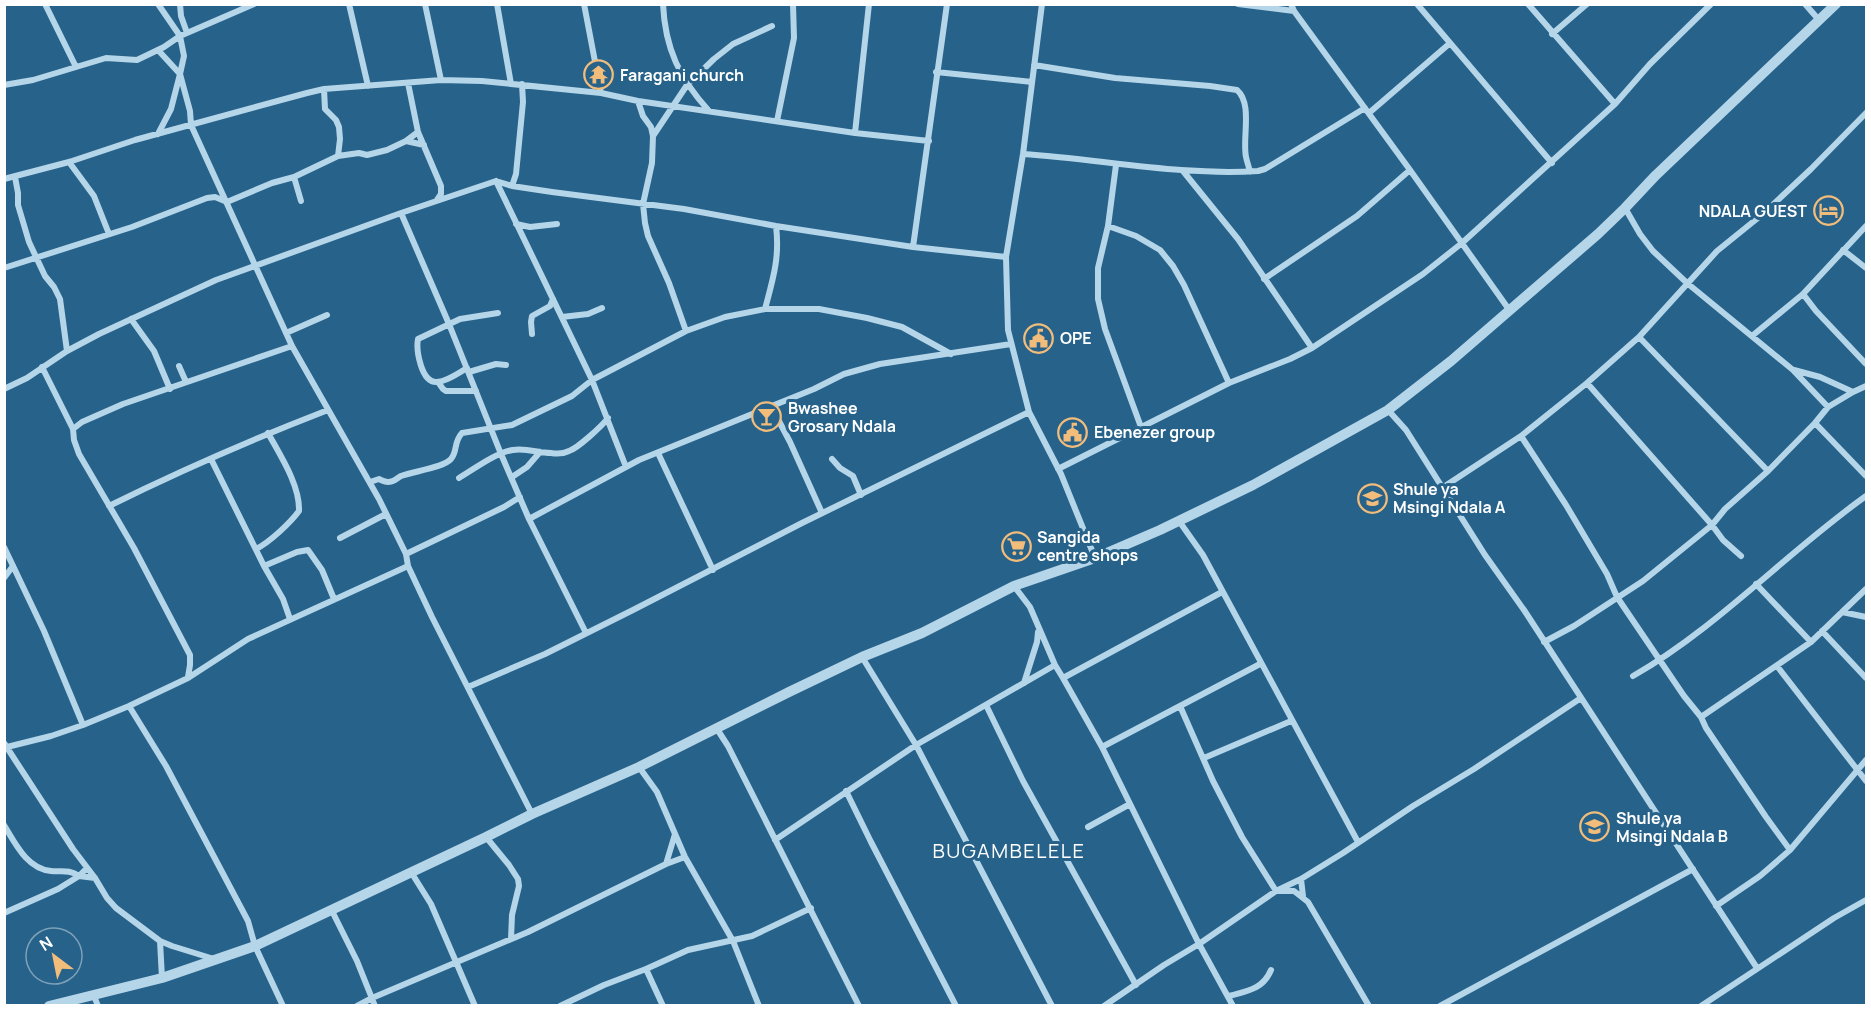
<svg xmlns="http://www.w3.org/2000/svg" width="1871" height="1010" font-family="Manrope,sans-serif">
  <style>
    .lines { fill: none; stroke-linecap: round; stroke-linejoin: round }
    .minor { stroke: #b5d5e9; stroke-width: 6 }
    .tertiary { stroke: #b5d5e9; stroke-width: 10 }
    .labels { text-anchor: middle; dominant-baseline: central; stroke-width: 6; stroke-linejoin: round; paint-order: stroke }
    .poi-label { font-size: 16px; font-weight: bold; fill: #fff; stroke: #27628a; text-anchor: start }
    .quarter-label { font-size: 20px; letter-spacing: 1.5px; fill: #fff; stroke: #27628a }
  </style>
  <rect width="100%" height="100%" fill="#27628a"/>
  <g class="lines">
    <!-- minor -->
    <path class="minor" d="M45 4 76 67
      M158 4 180 36 184 56 180 74 190 111 191 125 292 346 379 499 406 554 408 566 432 617 532 814
      M180 4 181 16 187 33
      M349 4 368 86
      M425 4 441 80
      M497 4 511 84
      M584 4 601 93
      M663 4C665 49 680 79 709 111
      M1042 4 1023 154 1006 257 1008 330 1029 412 1061 474 1095 558
      M1238 4 1294 11
      M1291 4 1294 11 1410 170 1510 311
      M1417 4 1552 163
      M1528 4 1615 104
      M1805 4 1819 20
      M1552 34 1587 4
      M158 50 180 74 171 109 158 134
      M1034 65 1115 78 1210 86 1237 90C1253 104 1242 138 1246 157 1247 162 1249 167 1250 172
      M936 72 1032 82
      M408 83 418 132 441 186V194L437 200
      M4 85 33 80 106 58 137 60 164 47 180 36 254 4
      M324 89 325 109 336 120 339 127 340 139 338 156
      M638 101 643 116 651 127 653 136 652 163 643 204 645 223 648 236 669 283 686 331
      M1369 113 1449 44
      M777 121 794 38 793 4
      M855 133 869 4
      M653 136 687 85 714 59 733 44 772 26
      M406 141 424 145
      M1023 154C1101 159 1179 176 1258 171L1265 169 1365 108
      M69 162 94 196 109 234
      M1116 165 1108 226 1098 268V299L1105 329 1141 427
      M1183 171 1238 239 1312 348
      M15 177 18 193V205L29 242 45 276 54 287 60 299 67 351
      M294 177 301 201
      M4 179 69 162 135 140 307 93 324 89 441 80 482 81 601 93 638 101 855 133 929 141
      M496 181 592 380 626 467
      M512 186 516 174 523 102 522 84
      M1625 208 1640 234 1653 251 1687 283 1793 370 1828 407
      M401 213 449 324 501 454 529 519 586 633
      M516 224 530 227 557 224
      M1108 226 1136 236 1160 250 1173 266 1184 285 1229 383
      M913 247 947 4
      M1843 250 1866 268
      M4 268 132 227 207 198 215 197 227 202 272 183 294 177 338 156 359 153 367 155 387 150 406 141 418 132
      M1264 279 1357 216 1410 170
      M1803 294 1816 311 1866 364
      M765 309C773 279 780 257 776 226
      M562 317 588 314 602 308
      M131 319 154 351 170 389
      M286 333 327 315
      M532 334 531 322 532 316 550 306 553 299
      M1752 336 1803 294 1866 226
      M1639 337 1768 471
      M179 366 186 382
      M42 367 73 429 74 440 79 454 134 548 190 655V665L188 677
      M467 368C459 373 446 382 437 382 421 383 416 350 418 339L460 319 498 313
      M1794 370 1820 377 1853 392
      M469 372 496 364 506 365
      M438 382 443 389 446 391H476
      M1587 383 1712 525 1723 540 1741 556
      M4 389 27 378 67 351 99 334 216 280 401 213 496 181 512 186 552 192 684 209 776 226 913 247 1006 257
      M771 406 790 442 822 513
      M1388 410 1406 430 1485 555 1524 610 1757 968
      M1815 423 1866 476
      M73 429 82 422 123 404 292 346
      M1521 436 1566 505 1607 574 1617 597 1684 696 1701 717 1706 728 1766 817 1790 850
      M658 453 713 570
      M211 459 264 566 283 599 290 619
      M832 459 840 468 853 476 861 495
      M1058 469 1229 383 1290 359 1312 348 1423 274 1462 243 1615 104 1650 64 1711 4
      M512 477 527 467 540 452
      M459 478C474 469 497 452 513 450 527 448 538 453 551 453 557 454 563 454 569 451 578 448 602 426 608 418
      M370 482 379 479C383 481 385 482 388 482 394 482 397 478 401 476 414 471 443 468 451 459 458 451 453 443 462 433L512 425 572 396 592 380 686 331 725 317 765 309H819L867 318 902 327 951 354
      M1442 488 1521 436 1587 383 1639 337 1717 251 1764 213 1811 169 1866 113
      M109 506C180 471 253 439 328 410
      M529 519 639 460 814 389 844 374 880 364 1011 344
      M1179 521 1203 555 1358 842
      M340 538 386 514
      M4 547 44 631 83 725
      M256 549C270 542 290 523 299 511 300 485 280 455 268 433
      M406 554 504 507 520 497
      M264 566 297 552 308 550 322 570 334 599
      M4 578 13 566
      M1756 584 1811 642
      M1014 586 1030 607 1055 665 1063 678 1102 747 1199 944 1233 1006
      M1842 612 1866 617
      M1822 631 1866 678
      M1544 642 1574 626 1643 581 1712 525 1725 509 1768 471 1815 423 1828 407 1853 392 1866 386
      M862 657 916 745 1052 1006
      M1777 666 1866 781
      M1633 676C1718 627 1786 553 1866 496
      M1063 678 1222 592
      M1024 683 1037 642 1038 632
      M468 687 545 654 633 610 802 523 1029 412
      M986 705 1023 781 1136 985
      M129 706 166 766 248 921 255 946 283 1006
      M1180 706 1260 664
      M1701 717 1811 642 1866 589
      M717 729 728 746 859 1006
      M4 743 73 849 95 878 107 898 116 908 160 941 172 946 214 959
      M7 747 51 736 83 725 129 706 188 678 248 639 408 566
      M1102 747 1180 706 1213 781 1242 837 1276 891H1294L1308 902 1369 1006
      M1204 758 1291 721
      M639 767 657 792 685 857 733 941 759 1006
      M846 791 871 842 956 1006
      M4 825C15 843 27 869 51 871 62 872 69 869 79 876L87 868
      M1088 827 1130 804
      M486 837 509 865 518 879 519 886 512 915 511 939
      M775 840 916 745 1055 665
      M666 864 675 834
      M411 872 431 904 475 1006
      M1301 879 1303 896
      M1716 906 1760 876 1790 850 1866 760
      M331 909 357 961 375 1006
      M4 913 58 889 79 876 95 878
      M160 941 162 978
      M94 996 98 1006
      M1229 996C1248 991 1263 989 1271 970
      M357 1006 372 998 528 932 666 864 685 857
      M560 1006 604 985 646 969
      M663 1006 646 969 688 950 752 936 811 908
      M1104 1006 1164 965 1199 944 1276 891 1301 879 1343 853 1413 806 1474 769 1581 698
      M1440 1006 1693 869
      M1701 1006 1834 918 1866 900"/>
    <!-- tertiary -->
    <path class="tertiary" d="M49 1006 162 978 255 946 486 837 532 814 639 767 789 692 862 657 922 633 1014 586 1095 558 1160 530 1253 485 1388 410 1451 361 1598 234 1625 208 1656 175 1836 4"/>
  </g>
  <!-- icons -->
  <defs>
    <symbol id="temple-ring" viewBox="-11 -11 22 22"><circle r="9.5" fill="#27628a" stroke="#f2bd7b" stroke-width="1.5"/><path d="M0-6L5-2H3V0L6.5 2.5H4V6H1.5V3h-3V6H-4V2.5H-6.5L-3 0V-2H-5Z" fill="#f2bd7b"/></symbol>
    <symbol id="hotel-ring" viewBox="-11 -11 22 22"><circle r="9.5" fill="#27628a" stroke="#f2bd7b" stroke-width="1.5"/><path d="M-6-4.5h1.5V1H6V5H4.5V3h-9V5H-6ZM-4 0a1.8 1.8 0 1 1 3.6 0ZM.5 0V-2.5h3Q6-2.5 6 0Z" fill="#f2bd7b"/></symbol>
    <symbol id="civic-ring" viewBox="-11 -11 22 22"><circle r="9.5" fill="#27628a" stroke="#f2bd7b" stroke-width="1.5"/><path d="M-.6-6.5H3V-4.5H.6V-3L4-1V1h2V6H-6V1h2V-1L-.6-3ZM-1.2 2.5V6h2.4V2.5Z" fill="#f2bd7b"/></symbol>
    <symbol id="bar-ring" viewBox="-11 -11 22 22"><circle r="9.5" fill="#27628a" stroke="#f2bd7b" stroke-width="1.5"/><path d="M-6-5H6L.8 .8V4.5H3.5V6h-7V4.5H-.8V.8Z" fill="#f2bd7b"/></symbol>
    <symbol id="school-ring" viewBox="-11 -11 22 22"><circle r="9.5" fill="#27628a" stroke="#f2bd7b" stroke-width="1.5"/><path d="M0-5L7-2L0 1L-7-2ZM-4 1L0 2.5L4 1V4Q0 6-4 4Z" fill="#f2bd7b"/></symbol>
    <symbol id="supermarket-ring" viewBox="-11 -11 22 22"><circle r="9.5" fill="#27628a" stroke="#f2bd7b" stroke-width="1.5"/><path d="M-6-5.5h2.5l.6 2H6L4.5 2H-2.5L-4.4-4H-6ZM-1.5 3.2a1.3 1.3 0 1 0 .1 0ZM3 3.2a1.3 1.3 0 1 0 .1 0Z" fill="#f2bd7b"/></symbol>
  </defs>
  <g fill-rule="evenodd">
    <use href="#temple-ring" x="582" y="58" width="33" height="33"/>
    <use href="#hotel-ring" x="1812" y="194" width="33" height="33"/>
    <use href="#civic-ring" x="1022" y="322" width="33" height="33"/>
    <use href="#bar-ring" x="750" y="400" width="33" height="33"/>
    <use href="#civic-ring" x="1056" y="416" width="33" height="33"/>
    <use href="#school-ring" x="1356" y="482" width="33" height="33"/>
    <use href="#supermarket-ring" x="1000" y="530" width="33" height="33"/>
    <use href="#school-ring" x="1578" y="810" width="33" height="33"/>
  </g>
  <g class="labels">
    <!-- poi labels -->
    <g class="poi-label">
      <text x="620" y="75">Faragani church</text>
      <text x="1807" y="211" text-anchor="end">NDALA GUEST</text>
      <text x="1060" y="338">OPE</text>
      <text x="788" y="408">Bwashee<tspan x="788" dy="18">Grosary Ndala</tspan></text>
      <text x="1094" y="432">Ebenezer group</text>
      <text x="1393" y="489">Shule ya<tspan x="1393" dy="18">Msingi Ndala A</tspan></text>
      <text x="1037" y="537">Sangida<tspan x="1037" dy="18">centre shops</tspan></text>
      <text x="1616" y="818">Shule ya<tspan x="1616" dy="18">Msingi Ndala B</tspan></text>
    </g>
    <!-- quarter labels -->
    <g class="quarter-label">
      <text x="1009" y="850">BUGAMBELELE</text>
    </g>
  </g>
  <!-- border -->
  <rect width="1871" height="1010" fill="none" stroke="#ffffff" stroke-width="12"/>
  <!-- north arrow -->
  <g transform="translate(54 956) rotate(328)"><circle r="28" fill="#27628a" stroke="#7da1b9" stroke-width="1.5"/>
  <path d="M0-4.5L10 22L0 15L-10 22Z" fill="#f2bd7b"/>
  <text y="-9" font-size="16" font-weight="bold" text-anchor="middle" fill="#ffffff">N</text>
  </g>
</svg>
